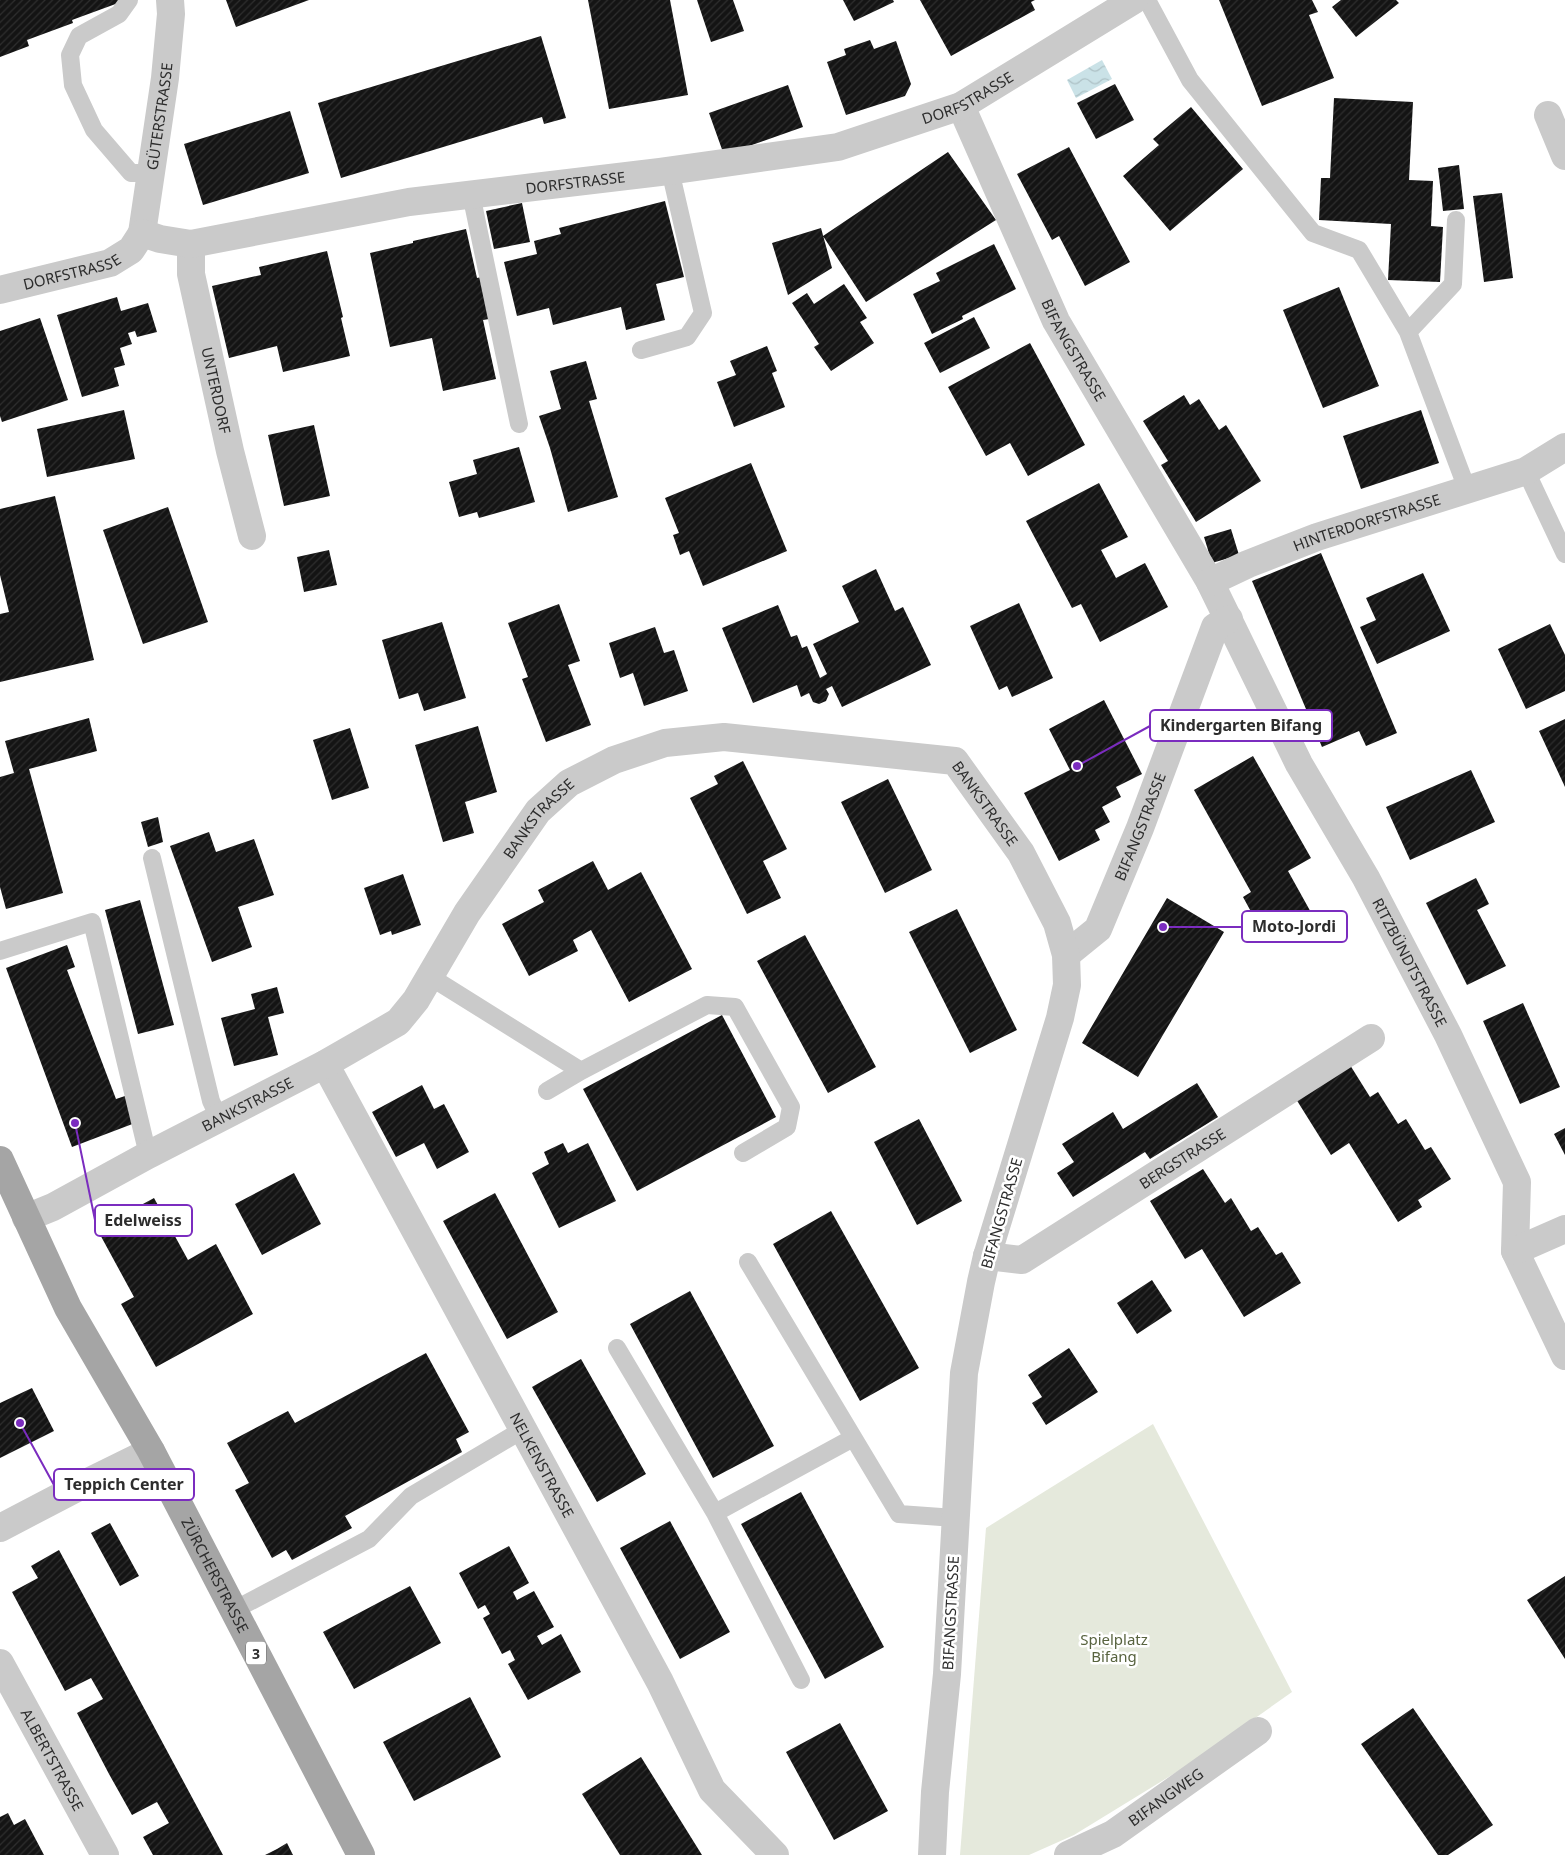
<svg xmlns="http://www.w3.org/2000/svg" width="1565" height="1855" font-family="'Noto Sans',sans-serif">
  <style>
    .green { fill: #e5e9dc }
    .water { fill: url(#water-waves) }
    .building { fill: url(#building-hatch) }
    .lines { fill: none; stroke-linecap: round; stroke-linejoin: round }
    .service { stroke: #cacaca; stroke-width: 18 }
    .minor { stroke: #cacaca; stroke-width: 28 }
    .primary { stroke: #a5a5a5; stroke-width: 28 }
    .labels { text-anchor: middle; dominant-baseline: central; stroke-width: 5; stroke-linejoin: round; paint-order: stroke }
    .shield { fill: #fff; stroke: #6c6c6c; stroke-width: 1 }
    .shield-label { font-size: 14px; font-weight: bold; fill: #2d2d2d }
    .street-label { font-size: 15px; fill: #2d2d2d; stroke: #fff }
    .park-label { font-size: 15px; fill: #58633f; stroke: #fff }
    .leader { fill: none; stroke: #7b2cbf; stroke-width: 2 }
    .callout-dot { fill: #7b2cbf; stroke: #fff; stroke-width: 2 }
    .callout { fill: #fff; stroke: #7b2cbf; stroke-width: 2 }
    .callout-label { font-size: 16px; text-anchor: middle; font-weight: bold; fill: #2d2d2d }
  </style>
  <defs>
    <pattern id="water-waves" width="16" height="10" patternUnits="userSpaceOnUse" patternTransform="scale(1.25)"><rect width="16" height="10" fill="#cae2e7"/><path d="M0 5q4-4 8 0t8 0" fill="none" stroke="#aec2c6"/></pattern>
    <pattern id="building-hatch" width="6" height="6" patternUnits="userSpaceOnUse" patternTransform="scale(1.25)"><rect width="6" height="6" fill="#141414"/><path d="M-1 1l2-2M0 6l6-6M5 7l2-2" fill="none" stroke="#2e2e2e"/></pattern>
  </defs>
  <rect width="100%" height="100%" fill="#fff"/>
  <!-- green -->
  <path class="green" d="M1153 1424 1292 1692 1193 1762 1074 1835 1029 1855H960L986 1528Z"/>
  <!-- water -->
  <path class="water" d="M1102 60 1112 79 1076 98 1067 80Z"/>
  <!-- building -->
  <path class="building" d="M0 0H120L121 2 72 20 73 23 27 40 29 46 0 57Z
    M226 0H309L236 27Z
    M588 0H670L688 95 609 109Z
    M697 0H733L744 31 711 42Z
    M843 0H893L894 2 854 21Z
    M920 0H1035L1031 2 1035 10 951 56Z
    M1219 0H1312L1318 12 1309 15 1334 78 1262 106Z
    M1341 0H1396L1399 3 1356 37 1332 7Z
    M541 36 566 118 544 124 542 117 341 178 318 103Z
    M870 40 874 49 896 41 911 84 905 96 846 115 827 62 846 55 844 49Z
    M1115 84 1134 120 1096 139 1077 103Z
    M788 85 803 127 724 155 709 113Z
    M1334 98 1413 102 1409 180 1433 181 1431 226 1443 227 1440 282 1388 280 1391 224 1319 220 1321 178H1330Z
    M1191 107 1243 169 1170 231 1123 176 1159 145 1153 139Z
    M290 111 309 173 203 205 184 144Z
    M1069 147 1130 262 1085 286 1059 236 1052 240 1017 174Z
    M948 152 996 220 866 302 823 236Z
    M1459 165 1464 209 1443 211 1438 168Z
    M1502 193 1513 278 1484 282 1473 196Z
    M665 201 684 277 656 284 665 320 626 330 621 307 553 325 549 308 517 316 504 262 537 254 534 241 561 234 559 228Z
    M522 203 530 242 494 249 486 211Z
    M821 228 832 268 788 295 772 243Z
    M466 229 477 278 486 276 495 318 483 320 496 379 443 391 432 338 390 347 370 253 413 243V241Z
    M994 244 1016 289 962 316 963 319 932 334 913 294 940 281 936 273Z
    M327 251 343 317 341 318 350 356 283 372 277 346 229 358 212 286 261 275 259 267Z
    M844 284 867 318 860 322 874 343 831 371 814 347 819 344 792 303 807 293 814 304Z
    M1339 287 1379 386 1323 408 1283 310Z
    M117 297 121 311 148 303 157 332 137 337 135 331 128 333 132 344 120 348 125 365 114 368 119 386 82 397 57 315Z
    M974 317 990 348 940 373 924 343Z
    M40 318 68 400 2 422 0 416V331Z
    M1030 343 1085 445 1028 476 1010 443 986 456 948 387Z
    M767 346 777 371 772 373 785 407 734 427 717 382 736 375 730 361Z
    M586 361 597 399 589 401 618 497 568 512 550 448 539 416 561 409 550 371Z
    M1184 395 1190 405 1199 399 1219 430 1226 425 1261 481 1196 522 1161 465 1168 461 1143 421Z
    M124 410 135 459 47 477 37 429Z
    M1421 410 1439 463 1361 489 1343 436Z
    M314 425 330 496 284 506 268 435Z
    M519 447 535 502 479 518 477 512 459 517 449 482 477 474 473 460Z
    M751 463 787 551 703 586 689 551 680 555 673 535 679 533 665 498Z
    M1099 483 1128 537 1101 550 1116 578 1145 563 1168 607 1100 642 1081 604 1072 608 1026 521Z
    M55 496 94 660 0 682V614L9 612 0 575V509Z
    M168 507 208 622 143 644 103 530Z
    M1231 529 1239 555 1212 563 1204 537Z
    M329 550 337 585 304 592 297 557Z
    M1321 553 1397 733 1366 746 1359 731 1322 747 1252 581Z
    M876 569 895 611 903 607 931 665 842 707 832 686 826 689 829 694 826 701 819 704 813 702 809 693 801 697 797 685 753 703 722 628 778 605 791 637 797 635 802 648 807 646 820 678 827 674 813 644 859 622 842 586Z
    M1423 573 1450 631 1377 664 1360 627 1376 620 1366 598Z
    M1019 603 1053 678 1012 697 1007 686 999 690 970 626Z
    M559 604 580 661 568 665 591 725 546 742 522 679 528 677 508 623Z
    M442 622 466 698 424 711 418 693 399 699 382 640Z
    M1550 624 1565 655V691L1526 709 1498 649Z
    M655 627 664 653 674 650 688 691 644 706 633 673 620 678 609 643Z
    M1104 700 1142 774 1116 787 1121 797 1102 807 1110 822 1095 830 1100 840 1059 861 1024 793 1070 770 1049 729Z
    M89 718 97 751 29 769 63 893 6 909 0 887V777L14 773 5 741Z
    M1565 719V787L1539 731Z
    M478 726 497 792 465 802 474 833 443 842 415 745Z
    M350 728 369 788 332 800 313 740Z
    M1253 756 1311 858 1288 871 1313 916 1267 941 1243 897 1251 892 1194 790Z
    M743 761 787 849 763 861 781 898 747 914 690 798 718 784 714 776Z
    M1471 770 1495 822 1410 860 1386 807Z
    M888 779 932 870 885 893 841 802Z
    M158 817 163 842 148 847 141 822Z
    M209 832 216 852 254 839 274 895 238 907 252 947 212 962 170 846Z
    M593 861 608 890 641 872 692 969 629 1002 591 930 573 940 578 951 529 976 502 924 544 902 538 890Z
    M403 874 421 925 392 935 391 931 380 935 364 888Z
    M1476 878 1489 904 1477 910 1506 966 1467 985 1426 903Z
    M1167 898 1224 932 1138 1077 1082 1043Z
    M140 900 174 1025 138 1034 105 910Z
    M957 909 1017 1030 970 1053 909 932Z
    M805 935 876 1067 828 1093 757 961Z
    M67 945 75 967 67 970 116 1099 125 1096 135 1123 72 1147 6 968Z
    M277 987 284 1013 268 1017 278 1055 234 1066 221 1018 255 1009 251 994Z
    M1523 1003 1560 1087 1520 1104 1483 1021Z
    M722 1015 776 1117 637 1191 583 1089Z
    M1350 1065 1370 1097 1378 1092 1398 1124 1406 1119 1425 1150 1431 1147 1451 1179 1418 1200 1422 1207 1398 1222 1349 1143 1331 1155 1296 1099Z
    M1197 1083 1218 1117 1150 1159 1145 1152 1073 1197 1057 1173 1074 1162 1062 1144 1113 1112 1123 1129Z
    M422 1085 434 1109 444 1104 469 1152 437 1169 424 1143 396 1157 372 1112Z
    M919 1119 962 1201 917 1225 874 1142Z
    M1565 1128V1155L1554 1134Z
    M563 1143 568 1153 588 1143 616 1201 559 1228 532 1173 549 1164 544 1152Z
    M1203 1169 1225 1203 1231 1198 1251 1231 1258 1227 1276 1255 1282 1252 1301 1283 1244 1317 1202 1249 1185 1259 1150 1201Z
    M294 1173 321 1224 262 1255 235 1204Z
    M495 1193 558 1312 507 1339 443 1221Z
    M154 1198 188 1260 216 1244 253 1314 156 1367 121 1304 134 1297 97 1229Z
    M831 1211 919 1368 860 1401 773 1244Z
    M1152 1280 1172 1311 1137 1334 1117 1303Z
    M690 1291 774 1446 713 1478 630 1324Z
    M1069 1348 1098 1392 1046 1425 1032 1403 1042 1397 1028 1375Z
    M426 1353 469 1432 456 1439 462 1452 345 1516 352 1528 292 1560 286 1550 272 1558 235 1490 249 1483 227 1443 288 1411 295 1423Z
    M581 1359 646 1474 597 1502 532 1387Z
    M32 1388 54 1431 0 1458V1403Z
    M801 1492 884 1647 825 1679 741 1524Z
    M670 1521 730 1632 680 1659 620 1548Z
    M110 1523 139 1576 120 1586 91 1533Z
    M509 1546 529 1583 513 1592 517 1600 534 1591 554 1627 537 1636 542 1645 561 1634 581 1672 528 1700 508 1664 515 1660 510 1650 502 1654 483 1618 490 1614 485 1605 478 1609 459 1573Z
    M59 1550 223 1855H153L143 1837 169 1823 157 1802 132 1815 109 1774 77 1713 103 1699 91 1678 65 1691 12 1592 38 1578 31 1566Z
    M1565 1576V1659L1527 1600Z
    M410 1586 441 1643 354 1689 323 1632Z
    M470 1697 501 1757 414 1801 383 1742Z
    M1413 1708 1493 1825 1448 1855H1438L1361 1744Z
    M840 1723 888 1811 834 1840 786 1752Z
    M641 1757 702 1855H620L582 1794Z
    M8 1813 14 1825 25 1819 44 1855H0V1817Z
    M287 1843 293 1855H265L277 1849Z"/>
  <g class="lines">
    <!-- service -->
    <path class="service" d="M129 0 119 14 79 36 70 55 73 85 94 130 131 173H151
      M1147 0 1190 80 1313 233 1359 250 1408 332 1467 489
      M471 194 519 424
      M1408 332 1453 284 1456 220
      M641 350 687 337 703 313 670 170
      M1526 471 1565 554
      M152 858 211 1101 219 1118
      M0 951 92 922 148 1155
      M429 976 581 1071
      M547 1091 581 1071 707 1005 735 1007 791 1107 787 1127 743 1153
      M748 1262 899 1514 955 1518
      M617 1348 715 1513 801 1680
      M715 1513 853 1438
      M234 1610 369 1539 411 1496 524 1429"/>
    <!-- minor -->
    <g class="minor">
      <path id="s1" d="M961 106 1056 321 1210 582 1299 764 1366 878 1448 1035 1517 1182 1515 1251 1565 1356"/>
      <path d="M1548 115 1565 156"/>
      <path id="s2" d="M142 233 165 78 171 14 170 0"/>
      <path id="s3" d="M191 244V274L230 451 252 536"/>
      <path id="s4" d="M0 290 110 263 131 250 142 233 160 239 191 244 409 202 660 172 838 147 961 106 1134 0"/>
      <path id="s5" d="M1210 582 1248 564 1317 537 1526 471 1565 447"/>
      <path id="s6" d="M1066 955 1098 929 1140 828 1215 627 1229 619"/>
      <path id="s7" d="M325 1064 660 1682 712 1790 775 1855"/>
      <path id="s8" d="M26 1218 53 1207 148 1155 325 1064 398 1022 416 1000 467 913 538 811 569 783 614 760 665 743 724 737 955 761 1021 853 1057 923 1066 955 1067 985 1060 1018 987 1256 981 1282 964 1373 947 1674 935 1792 932 1855"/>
      <path d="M1515 1251 1565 1229"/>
      <path id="s9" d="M987 1256 1022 1260 1371 1038"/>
      <path d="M0 1528 90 1481 151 1451"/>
      <path id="s10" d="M0 1663 105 1855"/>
      <path id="s11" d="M1068 1855 1113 1834 1258 1731"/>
    </g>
    <!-- primary -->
    <path class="primary" id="s12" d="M0 1160 68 1308 151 1451 361 1855"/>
  </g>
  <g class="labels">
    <!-- shield labels -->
    <rect class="shield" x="246" y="1641.5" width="20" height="23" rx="4"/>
    <g class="shield-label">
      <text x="256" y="1653">3</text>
    </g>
    <!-- street labels -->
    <g class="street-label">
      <text stroke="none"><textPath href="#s4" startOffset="1002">DORFSTRASSE</textPath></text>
      <text stroke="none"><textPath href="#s2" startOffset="118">GÜTERSTRASSE</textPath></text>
      <text stroke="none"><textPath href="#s4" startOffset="598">DORFSTRASSE</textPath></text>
      <text stroke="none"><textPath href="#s4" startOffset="74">DORFSTRASSE</textPath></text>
      <text stroke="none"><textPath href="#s1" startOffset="269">BIFANGSTRASSE</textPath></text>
      <text stroke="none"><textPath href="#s3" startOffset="149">UNTERDORF</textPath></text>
      <text stroke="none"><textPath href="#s5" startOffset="168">HINTERDORFSTRASSE</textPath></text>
      <text stroke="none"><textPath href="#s8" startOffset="1164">BANKSTRASSE</textPath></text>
      <text stroke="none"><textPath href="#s8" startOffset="669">BANKSTRASSE</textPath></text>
      <text stroke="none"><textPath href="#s6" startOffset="152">BIFANGSTRASSE</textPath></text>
      <text stroke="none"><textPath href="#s1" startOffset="968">RITZBÜNDTSTRASSE</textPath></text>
      <text stroke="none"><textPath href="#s8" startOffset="249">BANKSTRASSE</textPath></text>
      <text stroke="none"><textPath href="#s9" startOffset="225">BERGSTRASSE</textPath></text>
      <text transform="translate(1001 1213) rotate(-74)">BIFANGSTRASSE</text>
      <text stroke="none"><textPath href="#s7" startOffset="456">NELKENSTRASSE</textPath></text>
      <text stroke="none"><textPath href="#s12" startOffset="468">ZÜRCHERSTRASSE</textPath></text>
      <text transform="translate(950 1613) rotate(-87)">BIFANGSTRASSE</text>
      <text stroke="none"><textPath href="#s10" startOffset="110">ALBERTSTRASSE</textPath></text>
      <text stroke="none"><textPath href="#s11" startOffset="114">BIFANGWEG</textPath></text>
    </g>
    <!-- park labels -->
    <g class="park-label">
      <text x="1114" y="1639">Spielplatz<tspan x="1114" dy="17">Bifang</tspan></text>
    </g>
  </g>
  <!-- callouts -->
  <path class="leader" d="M1077 766L1150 726M1163 927L1242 927M75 1123L95 1220M20 1423L54 1485"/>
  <g class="callout-dot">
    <circle cx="1077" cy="766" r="5"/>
    <circle cx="1163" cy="927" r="5"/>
    <circle cx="75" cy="1123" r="5"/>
    <circle cx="20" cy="1423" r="5"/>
  </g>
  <g class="callout">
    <rect x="1150" y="710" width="182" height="31" rx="5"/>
    <rect x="1242" y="911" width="105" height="31" rx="5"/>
    <rect x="95" y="1205" width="97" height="31" rx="5"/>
    <rect x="54" y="1469" width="140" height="31" rx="5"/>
  </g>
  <g class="callout-label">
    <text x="1241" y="731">Kindergarten Bifang</text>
    <text x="1294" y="932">Moto-Jordi</text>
    <text x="143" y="1226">Edelweiss</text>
    <text x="124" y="1490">Teppich Center</text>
  </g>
</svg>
